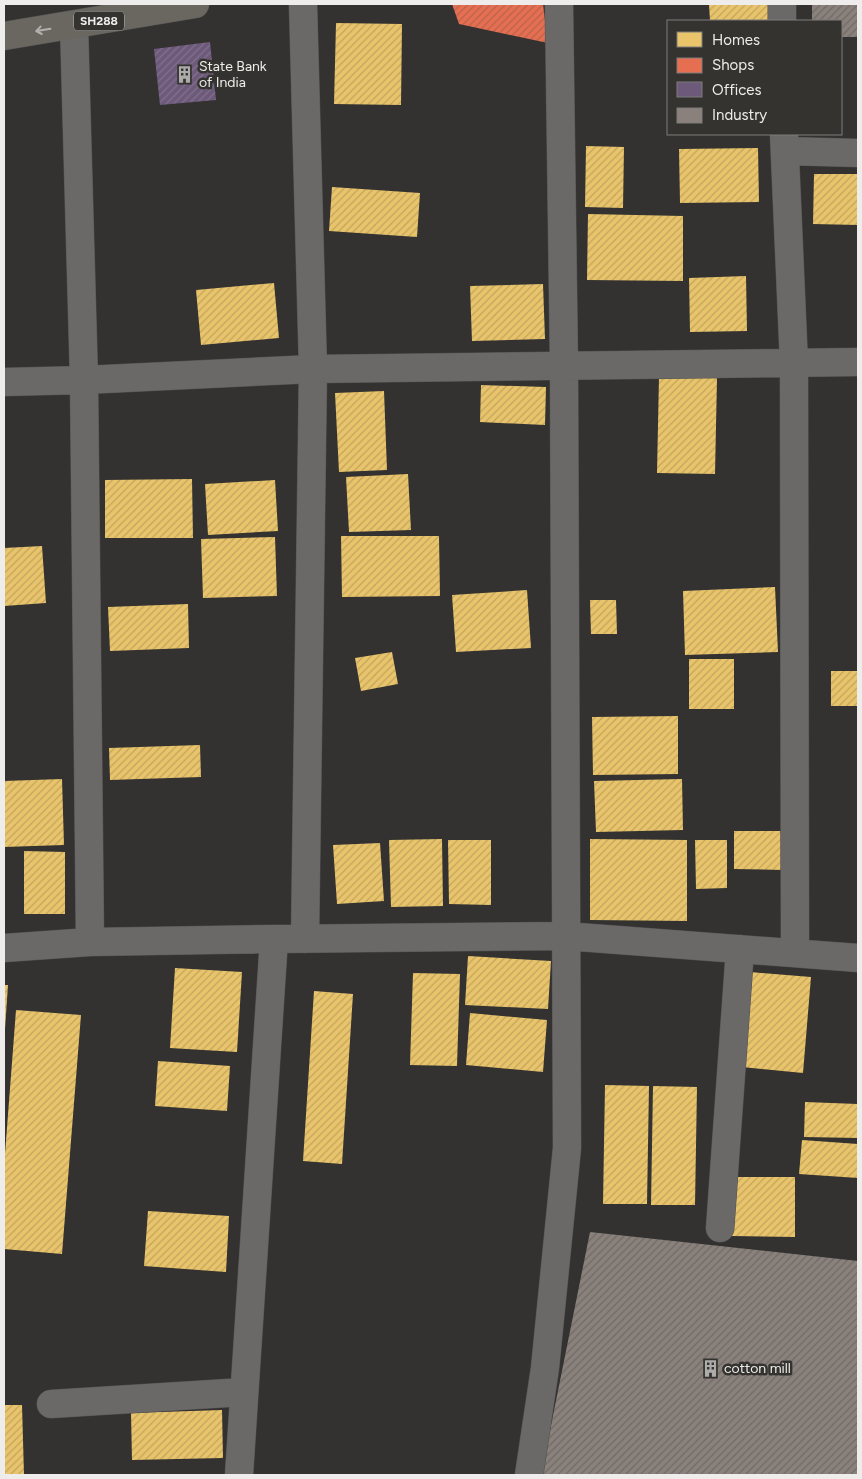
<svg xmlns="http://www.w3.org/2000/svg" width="862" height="1479" font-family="Figtree,sans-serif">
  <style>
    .homes { fill: url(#homes-hatch) }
    .shops { fill: url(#shops-hatch) }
    .offices { fill: url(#offices-hatch) }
    .industry { fill: url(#industry-hatch) }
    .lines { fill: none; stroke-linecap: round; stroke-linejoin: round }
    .street-casing { stroke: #525150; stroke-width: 29 }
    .primary-casing { stroke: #525150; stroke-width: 29 }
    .street { stroke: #6a6968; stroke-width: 28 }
    .primary { stroke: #6a6761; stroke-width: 28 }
    .oneway { stroke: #b3b1ad }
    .labels { text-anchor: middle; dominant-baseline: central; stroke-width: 5; stroke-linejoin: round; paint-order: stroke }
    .shield { fill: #343330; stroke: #b6b5b3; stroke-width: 1 }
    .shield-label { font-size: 12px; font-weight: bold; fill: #eeedeb }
    .poi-label { font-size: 14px; fill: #eeedeb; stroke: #343330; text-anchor: start }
  </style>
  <defs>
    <pattern id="homes-hatch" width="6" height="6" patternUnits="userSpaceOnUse" patternTransform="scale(1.25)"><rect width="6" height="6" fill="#e9c46a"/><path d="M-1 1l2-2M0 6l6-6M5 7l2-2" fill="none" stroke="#c0a561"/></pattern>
    <pattern id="shops-hatch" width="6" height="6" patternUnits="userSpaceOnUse" patternTransform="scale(1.25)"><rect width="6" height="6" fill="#e76f51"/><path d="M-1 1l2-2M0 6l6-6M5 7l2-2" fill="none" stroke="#b7634e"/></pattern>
    <pattern id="offices-hatch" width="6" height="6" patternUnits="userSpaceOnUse" patternTransform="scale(1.25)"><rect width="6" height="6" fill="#6d597a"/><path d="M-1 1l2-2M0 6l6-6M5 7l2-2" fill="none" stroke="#82718d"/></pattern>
    <pattern id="industry-hatch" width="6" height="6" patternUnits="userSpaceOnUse" patternTransform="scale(1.25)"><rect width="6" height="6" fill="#8a817c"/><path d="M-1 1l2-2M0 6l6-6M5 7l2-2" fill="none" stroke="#6f6a66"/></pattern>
  </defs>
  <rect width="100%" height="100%" fill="#333231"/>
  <!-- homes -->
  <path class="homes" d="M709 4H772V21H710Z
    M336 23 402 24 401 105 334 104Z
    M586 146 624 147 623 208 585 207Z
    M758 148 759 202 680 203 679 149Z
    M814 174H858V225L813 224Z
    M332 187 420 193 417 237 329 231Z
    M588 214 683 216V281L587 280Z
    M746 276 747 331 690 332 689 278Z
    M274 283 279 338 201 345 196 290Z
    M543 284 545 339 472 341 470 286Z
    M659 377 717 378 715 474 657 473Z
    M481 385 546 387 545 425 480 422Z
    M384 391 387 470 339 472 335 393Z
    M408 474 411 530 349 532 346 477Z
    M192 479 193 538H105V480Z
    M275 480 278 531 208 535 205 484Z
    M341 536H439L440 596 342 597Z
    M275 537 277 596 203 598 201 539Z
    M42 546 46 603 4 606V548Z
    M775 587 778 652 685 655 683 591Z
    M527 590 531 648 456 652 452 595Z
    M590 600H616L617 634H591Z
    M188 604 189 648 110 651 108 607Z
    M392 652 398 684 361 691 355 658Z
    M689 659H734V709H689Z
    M831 671H858V706H831Z
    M678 716V774L593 775 592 717Z
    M200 745 201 777 110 780 109 748Z
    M62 779 64 845 4 847V781Z
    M682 779 683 830 596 832 594 781Z
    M734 831H782L783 870 734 869Z
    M442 839 443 906 391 907 389 840Z
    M590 839 687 840V921L590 920Z
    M448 840H491V905L449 904Z
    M695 840H727V888L696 889Z
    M380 843 384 901 337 904 333 845Z
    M24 851 65 852V914H24Z
    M468 956 551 961 548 1009 465 1005Z
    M175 968 242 972 237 1052 170 1048Z
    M750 972 811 977 803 1073 742 1067Z
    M413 973 460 974 457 1066 410 1065Z
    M4 985H8L5 1029H4Z
    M314 991 353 994 342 1164 303 1161Z
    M16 1010 81 1015 62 1254 4 1249V1167Z
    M470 1013 547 1020 543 1072 466 1065Z
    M158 1061 230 1066 227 1111 155 1106Z
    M605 1085 649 1086 647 1204H603Z
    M653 1086 697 1087 695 1205H651Z
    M805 1102 858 1104V1138L804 1137Z
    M802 1140 858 1144V1178L799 1174Z
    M732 1177H795V1237L732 1236Z
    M148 1211 229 1216 226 1272 144 1266Z
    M4 1405H22L24 1475H4Z
    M222 1410 223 1458 132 1460 131 1413Z"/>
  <!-- shops -->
  <path class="shops" d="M452 4H543L548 43 459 24Z"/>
  <!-- offices -->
  <path class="offices" d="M210 42 216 100 160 105 154 49Z"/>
  <!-- industry -->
  <path class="industry" d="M812 4H858V37H841V21H812Z
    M590 1232 858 1261V1475H541Z"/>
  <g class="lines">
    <defs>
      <path id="street" d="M303 4 313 369 305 939
        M782 4V21
        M74 25 84 380 90 942
        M784 134 794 364 795 953
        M785 151 858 153
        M4 382 84 380 313 369 858 362
        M4 948 90 942 274 939 565 936 858 958
        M720 1228 740 949
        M51 1404 244 1392
        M239 1475 274 939
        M529 1475 545 1368 567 1148 564 366 559 4"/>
      <path id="primary" d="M4 36 195 4"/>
    </defs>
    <!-- street casing -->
    <use href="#street" class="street-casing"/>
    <!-- primary casing -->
    <use href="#primary" class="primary-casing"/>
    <!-- street -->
    <use href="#street" class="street"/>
    <!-- primary -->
    <use href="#primary" class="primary"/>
  </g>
  <!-- one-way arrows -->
  <defs><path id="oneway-shaft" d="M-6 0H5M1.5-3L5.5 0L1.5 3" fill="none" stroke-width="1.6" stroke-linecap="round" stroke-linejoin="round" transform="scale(1.25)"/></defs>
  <use class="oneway" href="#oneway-shaft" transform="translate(43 30) rotate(171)"/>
  <!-- icons -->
  <defs>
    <symbol id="building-bare" viewBox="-9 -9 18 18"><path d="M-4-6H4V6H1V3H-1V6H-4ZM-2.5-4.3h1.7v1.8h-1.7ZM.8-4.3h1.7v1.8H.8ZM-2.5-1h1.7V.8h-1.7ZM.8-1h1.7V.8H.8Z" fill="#adacaa" stroke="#343330" stroke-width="2.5" paint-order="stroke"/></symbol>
  </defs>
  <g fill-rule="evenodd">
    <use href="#building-bare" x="172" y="62" width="25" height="25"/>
    <use href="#building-bare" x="698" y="1356" width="25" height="25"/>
  </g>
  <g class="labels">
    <!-- shield labels -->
    <rect class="shield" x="74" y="11.5" width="50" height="19" rx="4"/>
    <g class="shield-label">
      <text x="99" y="21">SH288</text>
    </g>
    <!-- poi labels -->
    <g class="poi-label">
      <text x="199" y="66">State Bank<tspan x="199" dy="16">of India</tspan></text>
      <text x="724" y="1368">cotton mill</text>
    </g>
  </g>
  <!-- border -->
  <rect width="862" height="1479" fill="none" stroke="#eeedeb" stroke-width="10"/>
  <!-- legend -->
  <rect x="667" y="20" width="175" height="115" fill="#343330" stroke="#7e7d7b"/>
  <rect x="677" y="32" width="25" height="15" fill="#e9c46a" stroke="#7e7d7b"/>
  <text x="712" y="45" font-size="15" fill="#eeedeb">Homes</text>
  <rect x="677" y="58" width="25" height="15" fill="#e76f51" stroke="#7e7d7b"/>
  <text x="712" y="70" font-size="15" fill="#eeedeb">Shops</text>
  <rect x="677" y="82" width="25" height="15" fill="#6d597a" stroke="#7e7d7b"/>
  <text x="712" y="95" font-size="15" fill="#eeedeb">Offices</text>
  <rect x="677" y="108" width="25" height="15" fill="#8a817c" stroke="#7e7d7b"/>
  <text x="712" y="120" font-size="15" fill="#eeedeb">Industry</text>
</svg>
